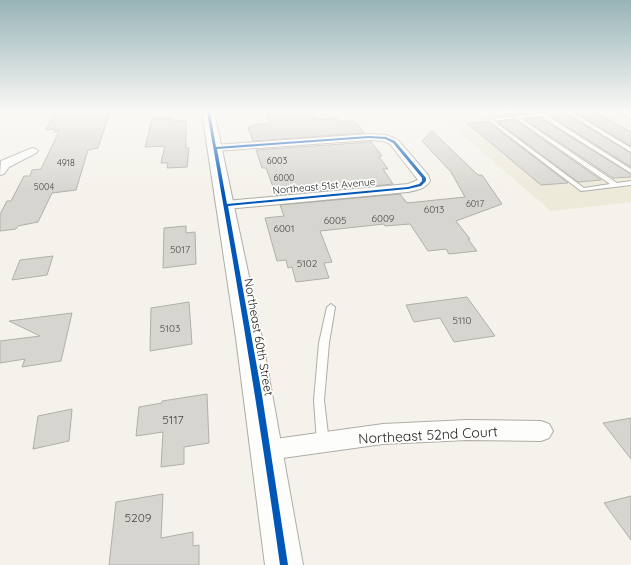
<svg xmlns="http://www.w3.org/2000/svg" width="631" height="565" font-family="Quicksand,sans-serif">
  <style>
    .built { fill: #edeada }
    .building { fill: #d6d5cf; stroke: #b1afa9 }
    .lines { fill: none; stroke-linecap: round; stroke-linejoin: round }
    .lane-casing { stroke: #aeada6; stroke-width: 2 }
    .street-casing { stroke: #aeada6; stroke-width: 2 }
    .secondary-casing { stroke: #aeada6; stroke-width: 2 }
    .lane { fill: #fdfdfc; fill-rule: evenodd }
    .street { fill: #fdfdfc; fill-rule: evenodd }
    .secondary { fill: #fdfdfc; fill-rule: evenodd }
    .cycleway-casing { stroke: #fff; stroke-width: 3 }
    .cycleway { fill: #0057b8; fill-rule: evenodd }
    .labels { text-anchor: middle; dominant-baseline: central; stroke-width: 3.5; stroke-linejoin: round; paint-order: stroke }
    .far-number-label { font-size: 9px; fill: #4a4843 }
    .far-street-label { font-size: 10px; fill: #1b1914; stroke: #fff }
    .number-label { font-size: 10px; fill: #4a4843 }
    .street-label { font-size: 12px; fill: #1b1914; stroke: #fff }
    .near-number-label { font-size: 12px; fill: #4a4843 }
    .near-street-label { font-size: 14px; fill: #1b1914; stroke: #fff }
  </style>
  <rect width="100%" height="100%" fill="#f4f2ea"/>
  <!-- built -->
  <path class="built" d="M436 112H602L631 128V202L551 211Z"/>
  <!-- building -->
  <path class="building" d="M55 112H110L98 148 88 150 76 190 52 193 38 222 18 226 16 229 0 231V214L7 201H11L24 176H30L32 170 41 169 59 131 54 132 55 129 46 130Z
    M271 112H294L295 115 311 114 315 120 338 118 340 121H355L364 133 253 141 248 127 254 126V125L270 123 266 114Z
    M597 114 631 132V146L580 115Z
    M569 116 631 153V167L552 117Z
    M173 118V121L186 120V148H189L187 167 167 168 168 163H161L165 146 145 147 152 119Z
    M540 118 631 174V177L613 178 524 119Z
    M514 120H515L601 180 578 182 498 122Z
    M488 122 568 183 541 185 467 123Z
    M432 131 478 175H482L502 204 456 221 470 239H468L477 251 449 254 446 249 428 251 410 224 385 226 384 224 320 231 332 262 324 263 329 278 296 282 292 267 288 268 286 260 277 261 265 218 284 216 280 205 400 194 407 203 465 197 451 172 422 141Z
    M371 142 382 156 379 157 388 169H383L393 184 276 195 266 168H262L256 150Z
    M186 226V233L195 232 196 264 163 268 164 228Z
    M53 256 47 275 12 280 20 260Z
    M467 297 495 336 454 342 440 318 414 322 406 305Z
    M189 302 192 344 150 351 151 308Z
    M72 313 61 361 22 367 25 359 0 363V341L40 336 9 321Z
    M207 394 209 443 184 447V464L161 467 163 432 136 436 139 407 162 403V401Z
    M72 409 69 441 33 449 38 416Z
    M631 418V459L603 423Z
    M163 494 161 538 193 532V546L199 545V565H109L116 502Z
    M631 496V540L604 503Z"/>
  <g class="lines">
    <defs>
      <path id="lane" d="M561 112 546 115 631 169V173L540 116 520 118 617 183 631 181V185L581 191 488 120 490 119 541 113ZM515 118 610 184 584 188 494 121Z
        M566 112H572L631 148V152Z
        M331 304 335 307 329 343 324 400 329 443 327 446 323 448 319 446 317 443 314 400 319 343 327 307Z"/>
      <path id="street" d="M369 134 386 135 398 140 428 175 430 181C425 189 417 190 408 192L226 209 221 208 219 205 221 202 226 201 408 184 418 180 390 144 384 141 369 140 215 151 209 148 215 145Z
        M32 148 36 149 38 151 36 153 9 167 4 174 0 175 1 161Z
        M467 420 541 421 549 424 553 431 549 438 541 441 467 440 383 444 268 460 259 457 256 450 259 443 268 440 383 424Z"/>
      <path id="secondary" d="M202 112H214L262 338 303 565H265L236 338Z
        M623 112H631V118L627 117Z"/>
    </defs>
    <!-- lane casing -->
    <use href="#lane" class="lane-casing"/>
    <!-- street casing -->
    <use href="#street" class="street-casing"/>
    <!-- secondary casing -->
    <use href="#secondary" class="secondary-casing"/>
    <!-- lane -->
    <use href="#lane" class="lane"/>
    <!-- street -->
    <use href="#street" class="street"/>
    <!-- secondary -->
    <use href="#secondary" class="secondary"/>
    <defs>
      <path id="cycleway" d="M207 112H210L216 147 369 136 386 137 395 141 426 178V181L421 186 408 189 228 206 262 395 288 565H280C259 414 234 263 207 112ZM369 138 385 139 393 143 422 178V181L419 184 408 187 227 204 217 149Z"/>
    </defs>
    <!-- cycleway casing -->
    <use href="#cycleway" class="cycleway-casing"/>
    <!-- cycleway -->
    <use href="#cycleway" class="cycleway"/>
  </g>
  <!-- sky -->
  <linearGradient id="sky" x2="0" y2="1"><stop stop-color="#97b3b7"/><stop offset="0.58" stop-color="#faf9f6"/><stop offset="1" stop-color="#faf9f6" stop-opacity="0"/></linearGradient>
  <rect width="631" height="192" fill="url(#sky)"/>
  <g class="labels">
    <!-- far-number labels -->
    <g class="far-number-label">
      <text x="277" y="160">6003</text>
      <text x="66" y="162">4918</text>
      <text x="284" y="177">6000</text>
      <text x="44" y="186">5004</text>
      <text x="475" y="203">6017</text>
    </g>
    <!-- far-street labels -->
    <g class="far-street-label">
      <text transform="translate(324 186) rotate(-5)">Northeast 51st Avenue</text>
    </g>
    <!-- number labels -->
    <g class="number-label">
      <text x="434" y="209">6013</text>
      <text x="383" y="218">6009</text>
      <text x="335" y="220">6005</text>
      <text x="284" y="228">6001</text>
      <text x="180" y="249">5017</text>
      <text x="307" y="263">5102</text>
      <text x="462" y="320">5110</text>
      <text x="170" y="328">5103</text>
    </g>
    <!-- street labels -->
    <g class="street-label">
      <text transform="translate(259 337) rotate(80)">Northeast 60th Street</text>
    </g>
    <!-- near-number labels -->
    <g class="near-number-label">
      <text x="173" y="419">5117</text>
      <text x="138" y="517">5209</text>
    </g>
    <!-- near-street labels -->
    <g class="near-street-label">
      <text transform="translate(428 435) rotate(-3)">Northeast 52nd Court</text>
    </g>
  </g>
</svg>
